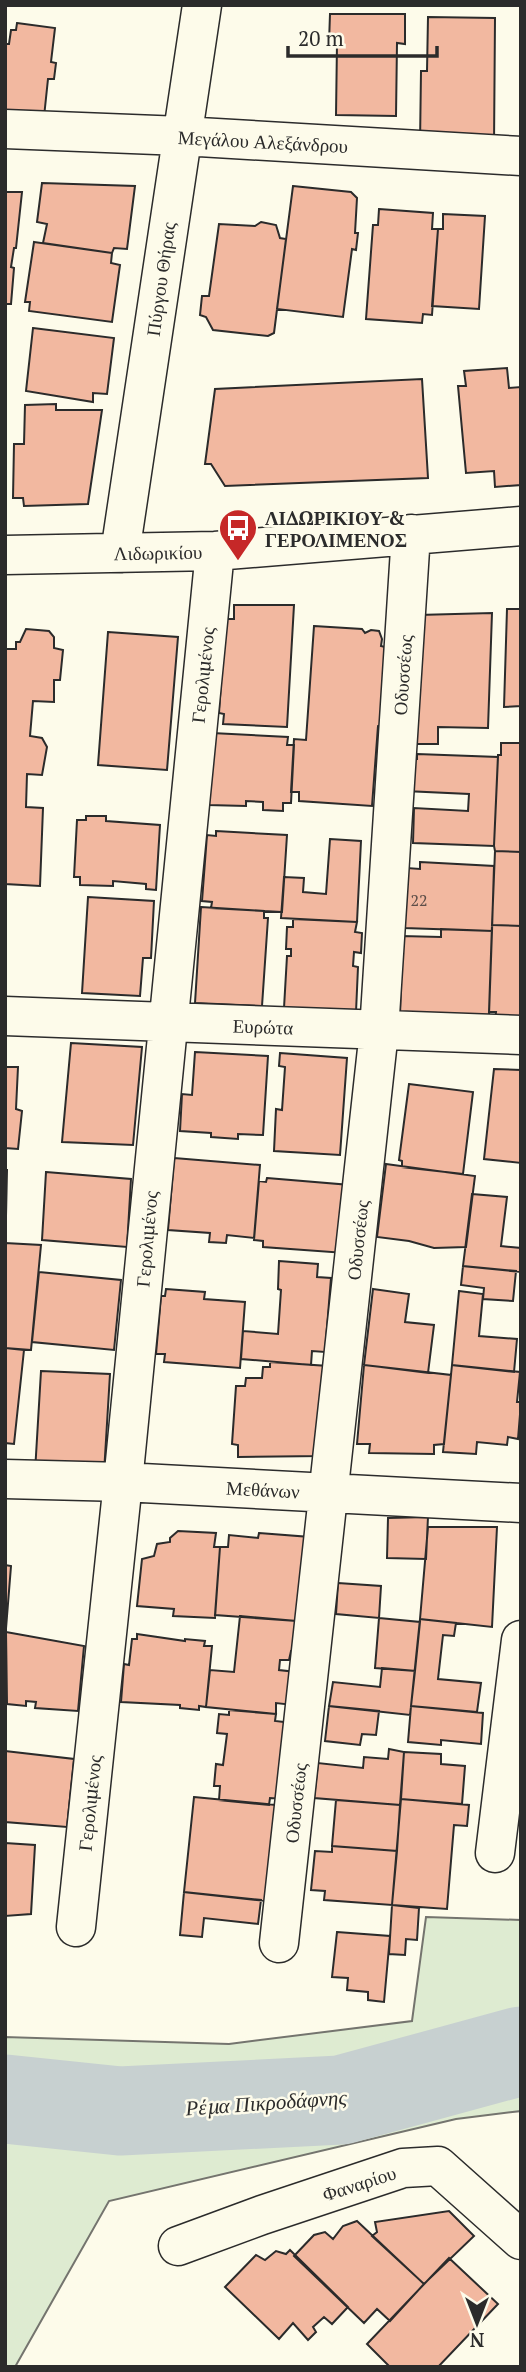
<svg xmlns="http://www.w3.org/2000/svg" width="526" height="2372" font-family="'PT Serif',serif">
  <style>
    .green { fill: #deebd1; stroke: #74746e; stroke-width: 2 }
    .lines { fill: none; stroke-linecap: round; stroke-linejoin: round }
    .river { stroke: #c7d0d0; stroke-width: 89 }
    .building { fill: #f2b8a0; stroke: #2b2b2b; stroke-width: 2 }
    .minor-casing { stroke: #2b2b2b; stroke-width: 41 }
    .minor { stroke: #fdfbea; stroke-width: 38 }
    .labels { text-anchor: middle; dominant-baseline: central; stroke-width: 5; stroke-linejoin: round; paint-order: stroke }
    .number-label { font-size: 16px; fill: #5d4e48 }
    .street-label { font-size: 19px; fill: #2b2b2b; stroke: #fdfbea }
    .poi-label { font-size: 19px; font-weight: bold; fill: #2b2b2b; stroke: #fdfbea; text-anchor: start }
    .water-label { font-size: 21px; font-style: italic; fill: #2b2b2b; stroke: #fdfbea }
  </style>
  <rect width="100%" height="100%" fill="#fdfbea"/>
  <!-- green -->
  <path class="green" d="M426 1917 521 1920V2111L456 2119 109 2201 15 2367H5V2037L229 2044 412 2021Z"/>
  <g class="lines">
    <!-- river -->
    <path class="river" d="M5 2099 120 2111 341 2100 521 2051"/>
  </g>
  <!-- building -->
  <path class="building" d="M330 14H405V44L397 43 396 116 336 115 337 43H329Z
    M428 17 495 18 494 145 420 144 421 71H427Z
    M17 23 55 28 51 62 56 63 54 79H48L44 117 5 112V44H9L11 30H16Z
    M42 183 135 186 127 249 114 248 112 253 43 243 47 224 37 222Z
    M293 186 351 192 357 198 355 233H358L356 250 352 249 343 317 277 309Z
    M5 192H22L16 248H14L11 267 14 268 11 304H5Z
    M379 209 433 213 432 229H438L432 315 423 314 422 323 366 319 373 225H378Z
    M443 214 485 216 479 309 432 306 438 229H443Z
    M261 222 276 225 280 238 286 239 274 333 268 336 213 330 206 317 200 315 202 296H209L219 224 255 226Z
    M34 242 112 253 111 263 120 265 112 322 29 311 30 302H25Z
    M33 328 114 338 107 394 93 393V402L26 391Z
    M507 368 509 388 521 387V485L495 487 494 471 466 473 458 386H466L464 371Z
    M422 379 428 478 225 486 211 464H205L215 389Z
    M56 404V410H102L88 504 24 506 23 498H13L14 444H24L25 405Z
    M234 605H294L287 727 223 724 224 714 219 713 225 619H234Z
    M507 609H521V706L504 707Z
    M492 613 488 728 438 727V744H417L418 615Z
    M314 626 362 629 365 633 371 630 379 631 382 639 381 646 385 647 383 725 378 726 372 806 299 801V792H291L294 739 306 740Z
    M26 629 49 631 54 637V648L63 650 60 680H54V702L33 701 30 736 42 738 47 747 42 775 27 774 26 807 43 808 40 886 5 884V649H16V642H20Z
    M108 632 178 637 167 770 98 765Z
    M212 733 288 737 287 745H294L291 803H283V811L263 810V802L246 801V806L208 805Z
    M501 743H521V852L495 851 494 846 498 755H501Z
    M417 754 498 757 494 846 413 843 414 808 468 811 469 794 405 791 406 759H417Z
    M86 816H106V821L160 825 156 890 146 889V884L113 881V886L80 885V877H74L77 820H86Z
    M216 831 287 835 282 912 211 908 212 902 202 901 207 835 216 836Z
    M330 839 361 841 357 922 281 918 284 877 304 878 303 892 326 894Z
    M495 851 521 852V926L492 925Z
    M420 862 494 866 492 931 404 928 407 868 420 869Z
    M88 897 154 901 151 958H143L140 996 82 993Z
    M201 907 264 911V918H268L262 1006 195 1003Z
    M293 919 357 922 355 932 362 933 361 953 354 952 353 966 358 967 356 1012 284 1008 287 956H291V949H286L287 927H293Z
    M492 925 521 926V1021L495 1020 496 1012H489Z
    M441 929 492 931 489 1015 400 1018 402 936 441 937Z
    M71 1043 142 1047 133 1145 62 1142Z
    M195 1052 268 1056 263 1135 238 1134V1139L211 1137V1133L180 1131 182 1094 192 1095Z
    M280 1053 347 1058 340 1155 274 1151 276 1109 282 1110 285 1067 279 1066Z
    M5 1067H18L16 1109 22 1111 18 1149 5 1148Z
    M494 1069 521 1070V1163L484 1159Z
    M409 1084 473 1092 463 1174 402 1167V1161L399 1160Z
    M174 1158 260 1165 254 1238 227 1235 226 1243 209 1242 210 1233 168 1230Z
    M386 1164 475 1176 466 1247 434 1248 409 1241 377 1237Z
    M5 1170H7L6 1216H5Z
    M46 1172 131 1179 127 1247 42 1240Z
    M267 1178 350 1185 345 1253 263 1247V1241L254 1240 259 1181 266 1182Z
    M472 1194 507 1197 501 1246 521 1248V1272L463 1266Z
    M5 1243 41 1245 31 1350 5 1348Z
    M279 1261 318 1264 317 1277 331 1278 325 1352 312 1351 311 1365 241 1359 243 1331 278 1334 281 1290 278 1289Z
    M463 1266 516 1271 513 1301 483 1299 484 1288 461 1285Z
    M39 1272 121 1280 114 1350 32 1342Z
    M166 1289 205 1292 204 1299 245 1302 240 1368 164 1362 165 1354H156L161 1296H165Z
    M373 1289 409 1294 405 1322 434 1325 428 1373 364 1365Z
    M459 1291 483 1294 479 1336 517 1339 514 1372 452 1365Z
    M5 1348 24 1350 14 1444 5 1443Z
    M270 1362 328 1366 322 1456 238 1457V1445L232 1444 236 1386H245L246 1378H262L263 1367H270Z
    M364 1365 451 1375 444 1444 434 1445V1454L369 1453 370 1444H357Z
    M452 1365 520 1372 517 1402H521L518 1439 508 1437 507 1445 477 1442 476 1454 443 1452Z
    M41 1371 110 1374 104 1473 35 1472Z
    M428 1517 426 1559 387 1558 388 1518Z
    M428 1527H497L492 1627 420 1619Z
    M178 1531 216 1533 214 1547H220L215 1618 173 1616 174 1609 137 1606 142 1559 154 1556 157 1544 170 1542V1538Z
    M259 1533 310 1537 296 1621 215 1615 220 1547H228L229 1535 258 1538Z
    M5 1565 11 1566 5 1641Z
    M338 1583 381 1586 379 1618 336 1614Z
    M240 1616 296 1621 298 1652 291 1651 289 1660H280L279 1670 296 1672 293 1705 276 1703V1714L206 1707 210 1670 234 1672Z
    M379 1618 420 1622 415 1671 375 1668Z
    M420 1619 456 1623 454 1636 443 1635 438 1679 481 1683 477 1712 411 1706Z
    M6 1632 84 1646 78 1711 35 1708 36 1702 26 1701V1706L7 1704Z
    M137 1634 185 1641V1639L205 1641 204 1646H212L206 1707 199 1706V1710L180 1708V1705L121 1702 124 1664 129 1665 132 1639H137Z
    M382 1668 415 1671 410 1715 329 1706 333 1682 380 1687Z
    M329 1706 379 1711 376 1735 362 1734 360 1745 325 1741Z
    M411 1706 483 1713 481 1744 441 1740V1745L408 1742Z
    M229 1710 276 1714 275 1721 292 1723 285 1799 270 1798 269 1805 219 1800 220 1786H214L216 1764 223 1765 227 1734 217 1733 219 1714 229 1715Z
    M389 1749 404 1752 400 1805 314 1798 318 1763 363 1768 364 1757 388 1759Z
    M5 1751 74 1759 67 1827 5 1822Z
    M404 1752 441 1754V1764L465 1766 462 1804 401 1799Z
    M194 1797 276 1805 266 1901 184 1892Z
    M401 1799 469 1805 467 1826 454 1825 447 1909 392 1905Z
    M336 1800 400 1805 397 1851 332 1846Z
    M5 1843 35 1845 31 1914 5 1916Z
    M332 1846 397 1851 392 1905 324 1900 325 1891 311 1890 315 1851 332 1852Z
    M184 1892 261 1900 258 1924 204 1918 202 1937 180 1935Z
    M392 1905 419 1908 417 1940 406 1939 405 1955 389 1954Z
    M337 1932 390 1936 384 2002 368 2000V1992L347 1990 348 1978 332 1977Z
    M449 2211 474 2236 424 2284 372 2236 377 2232 375 2222Z
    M357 2221 424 2284 390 2321 377 2309 364 2323 294 2256 314 2235 325 2232 333 2239 343 2226Z
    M290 2250 348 2307 332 2324 324 2317 313 2327 316 2332 308 2340 293 2323 279 2339 225 2287 256 2255 265 2260 276 2251 286 2254Z
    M449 2258 498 2304 438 2367H390L367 2344Z"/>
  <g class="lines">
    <defs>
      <path id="minor" d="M5 129 182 136 521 156
        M120 553 202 5
        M5 555 215 551 521 526
        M5 1016 521 1035
        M5 1479 123 1482 521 1503
        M495 1853 521 1640
        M76 1927 123 1482 215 551
        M279 1943 379 1031 411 534
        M178 2246 262 2215 403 2168 438 2166 521 2240"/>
    </defs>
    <!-- minor casing -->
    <use href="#minor" class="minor-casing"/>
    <!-- minor -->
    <use href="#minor" class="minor"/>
  </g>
  <!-- icons -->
  <defs>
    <symbol id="bus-pin" viewBox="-11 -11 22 30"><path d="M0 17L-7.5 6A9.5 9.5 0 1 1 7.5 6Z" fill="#c62828" stroke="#fdfbea"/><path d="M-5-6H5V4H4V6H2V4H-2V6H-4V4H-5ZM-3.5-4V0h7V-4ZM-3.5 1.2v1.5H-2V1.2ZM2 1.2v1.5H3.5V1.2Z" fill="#fff"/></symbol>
  </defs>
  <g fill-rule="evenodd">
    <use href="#bus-pin" x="216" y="506" width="44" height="60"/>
  </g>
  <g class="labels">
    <!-- number labels -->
    <g class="number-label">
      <text x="419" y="900">22</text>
    </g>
    <!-- street labels -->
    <g class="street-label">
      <text transform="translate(263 141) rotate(3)">Μεγάλου Αλεξάνδρου</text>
      <text transform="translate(160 279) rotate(-82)">Πύργου Θήρας</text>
      <text transform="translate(158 552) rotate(-1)">Λιδωρικίου</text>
      <text transform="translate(202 675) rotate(-84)">Γερολιμένος</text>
      <text transform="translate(402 675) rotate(-86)">Οδυσσέως</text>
      <text transform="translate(263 1026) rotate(2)">Ευρώτα</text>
      <text transform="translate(146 1239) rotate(-85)">Γερολιμένος</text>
      <text transform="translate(357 1240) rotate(-84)">Οδυσσέως</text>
      <text transform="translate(263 1489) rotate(3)">Μεθάνων</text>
      <text transform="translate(89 1803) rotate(-84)">Γερολιμένος</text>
      <text transform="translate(295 1803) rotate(-84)">Οδυσσέως</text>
      <text transform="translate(359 2183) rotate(-18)">Φαναρίου</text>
    </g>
    <!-- poi labels -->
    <g class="poi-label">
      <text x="265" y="517">ΛΙΔΩΡΙΚΙΟΥ &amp;<tspan x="265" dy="22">ΓΕΡΟΛΙΜΕΝΟΣ</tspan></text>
    </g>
    <!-- water labels -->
    <g class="water-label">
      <text transform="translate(266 2102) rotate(-4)">Ρέμα Πικροδάφνης</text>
    </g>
  </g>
  <!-- border -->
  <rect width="526" height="2372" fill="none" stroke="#2b2b2b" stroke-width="14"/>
  <!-- north arrow -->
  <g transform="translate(477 2323) rotate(180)" stroke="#fdfbea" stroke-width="5" paint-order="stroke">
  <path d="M0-5L12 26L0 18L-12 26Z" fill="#2b2b2b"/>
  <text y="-10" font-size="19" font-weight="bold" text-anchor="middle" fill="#2b2b2b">N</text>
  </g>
  <!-- scale -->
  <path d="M288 46v10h149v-10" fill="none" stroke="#2b2b2b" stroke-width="3.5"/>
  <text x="298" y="46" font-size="21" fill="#2b2b2b" stroke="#fdfbea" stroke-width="5" paint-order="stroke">20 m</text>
</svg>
